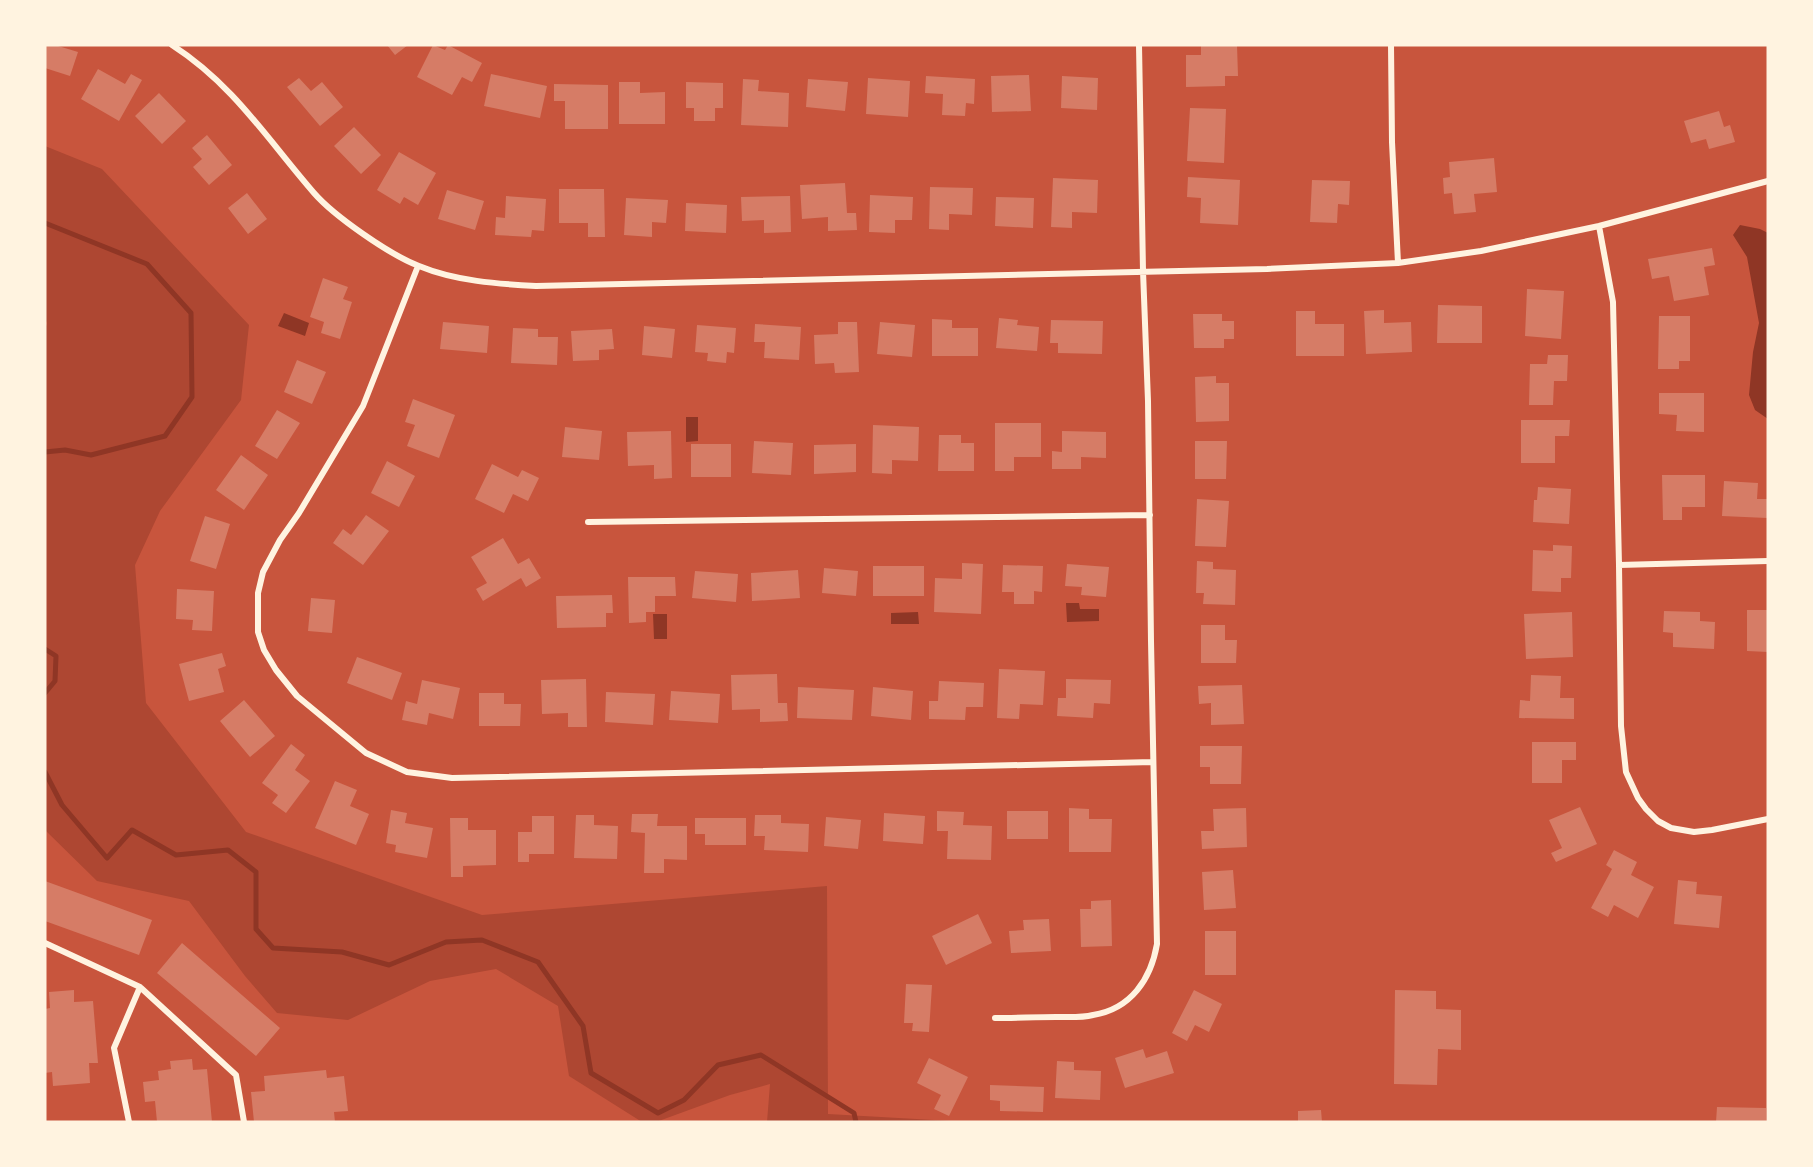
<svg xmlns="http://www.w3.org/2000/svg" width="1813" height="1167" font-family="Roboto,sans-serif">
  <style>
    .green { fill: #ae4732 }
    .water { fill: #8f3625 }
    .lines { fill: none; stroke-linecap: round; stroke-linejoin: round }
    .stream { stroke: #8f3625; stroke-width: 5 }
    .building { fill: #d67c66 }
    .minor { stroke: #fff3e0; stroke-width: 6 }
  </style>
  <rect width="100%" height="100%" fill="#c8553d"/>
  <!-- green -->
  <path class="green" d="M45 146 102 169 249 325 241 400 160 511 135 565 146 703 246 832 482 915 827 886 828 1114 969 1122H767L770 1084 730 1095 656 1122H642L569 1076 558 1006 496 969 430 981 348 1020 277 1013 245 976 189 901 97 881 45 830V330L47 323 45 319Z"/>
  <!-- water -->
  <path class="water" d="M1740 225 1760 229 1768 233V419L1755 410 1749 395 1753 352 1759 323 1747 257 1733 235Z
    M284 313 309 323 305 336 278 326Z
    M686 417H698V441L686 442Z
    M1066 603H1079L1080 609H1099V621L1067 622Z
    M918 612 919 624H891V613Z
    M653 614H667V639H654Z"/>
  <g class="lines">
    <!-- stream -->
    <path class="stream" d="M45 223 147 264 191 313 192 397 165 436 91 455 65 450 45 452
      M45 649 56 656 55 681 45 693
      M45 772 62 805 107 858 132 830 176 855 228 850 256 872V929L273 948 342 952 389 965 446 942 482 940 538 962 583 1026 591 1073 658 1113 684 1100 718 1065 761 1055 854 1113 856 1122"/>
  </g>
  <!-- building -->
  <path class="building" d="M45 45H55L78 52 70 76 45 68Z
    M387 45H408L395 55Z
    M433 45 445 50 448 45 482 63 472 82 462 77 452 95 417 77Z
    M1201 45H1237L1238 76H1225V86L1186 87V55H1201Z
    M98 69 125 84 131 74 142 80 119 121 81 99Z
    M491 74 547 86 540 118 484 106Z
    M1029 75 1031 111 992 112 991 76Z
    M926 76 975 79 974 104 966 103 965 116 942 115 943 94 925 93Z
    M1062 76 1098 78 1097 110 1061 108Z
    M299 78 311 91 322 82 343 107 320 126 287 87Z
    M868 78 910 81 908 117 866 114Z
    M743 79 759 80 758 91 789 93 788 127 741 125Z
    M808 79 848 82 845 111 806 107Z
    M619 82H640V93L665 92V124H619Z
    M686 82 723 83V108H715V121H694V108H686Z
    M554 84 608 85V129H565V101H554Z
    M159 93 186 121 162 144 135 116Z
    M1190 108 1226 109 1224 163 1187 161Z
    M1719 111 1724 127 1730 125 1735 142 1709 149 1706 139 1691 143 1684 121Z
    M354 127 381 155 361 174 334 146Z
    M207 135 232 165 209 185 193 167 202 159 192 148Z
    M399 152 436 173 418 205 404 197 400 204 377 190Z
    M1494 158 1497 192 1474 194 1476 212 1454 214 1452 193 1444 194 1443 178 1450 177 1449 162Z
    M1188 177 1240 180 1238 225 1200 223 1201 198 1187 197Z
    M1053 178 1098 180 1097 213 1072 212V228L1051 227Z
    M1312 180 1350 181 1349 205 1338 204 1337 223 1310 222Z
    M845 183 847 213H856L857 230 828 231V217L802 219 800 185Z
    M930 187 973 188 972 215 949 214V230L929 229Z
    M559 189H604L605 237H588V223H559Z
    M447 190 484 201 475 230 438 219Z
    M247 193 267 219 248 234 228 208Z
    M870 195 913 197 912 220H895V233L869 232Z
    M506 196 546 199 544 231 532 230 531 237 495 235 496 217 505 218Z
    M790 196 791 232 764 233V220L742 221 741 197Z
    M996 197 1034 198 1033 228 995 226Z
    M626 198 668 200 666 223 652 222V237L624 235Z
    M686 203 727 205 726 233 685 231Z
    M1712 248 1715 265 1704 267 1709 295 1674 301 1669 276 1652 279 1648 259Z
    M323 278 348 287 343 299 352 302 340 339 321 333 324 322 310 317Z
    M1527 289 1564 291 1561 339 1525 336Z
    M1438 305 1482 306V343H1437Z
    M1384 310V323L1411 322 1412 352 1366 354 1364 311Z
    M1296 311H1315V324H1344V356H1296Z
    M1193 314H1222V321H1234V339H1224V348H1194Z
    M1659 316H1690V361H1679V369H1658Z
    M999 318 1018 320 1017 325 1039 327 1037 351 996 348Z
    M932 319 952 320V328H978V356H932Z
    M1051 320 1103 321 1102 354 1058 353V343H1050Z
    M443 322 489 326 487 353 440 349Z
    M838 322H857L859 372 835 373 834 363 815 364 814 335 838 334Z
    M880 322 915 325 912 357 877 354Z
    M755 324 801 327 799 360 764 358 765 342H754Z
    M697 325 736 328 734 353 727 352 726 363 707 361 708 353 695 352Z
    M644 326 675 329 672 358 642 355Z
    M513 328 538 329V337H558L557 365 511 363Z
    M612 329 614 349 599 350V360L573 361 571 331Z
    M1548 355H1568L1567 381H1554L1553 405H1529L1530 364H1547Z
    M297 360 326 372 312 404 284 392Z
    M1216 376V383H1229V421L1196 422 1195 377Z
    M1659 393H1704V432L1676 431 1677 415 1659 414Z
    M413 399 455 415 439 458 407 446 415 425 405 422Z
    M277 410 300 423 277 459 255 446Z
    M1521 420H1570L1569 436H1555V463H1521Z
    M995 423H1041V457H1014V471H995Z
    M873 425 919 427 918 461 892 460V474L872 473Z
    M565 427 602 431 599 460 562 457Z
    M671 431 672 478 654 479V465L628 466 627 432Z
    M1062 431 1106 432V458L1081 457V469H1052V451L1062 452Z
    M939 435H961V443H974V471H938Z
    M754 441 793 443 791 475 752 473Z
    M1195 441H1227L1226 479H1195Z
    M691 444H731V477H691Z
    M856 444V472L814 474V445Z
    M241 455 268 475 244 510 216 490Z
    M387 461 415 476 399 507 371 493Z
    M492 464 518 477 522 470 539 478 528 501 513 494 504 513 475 499Z
    M1662 475H1705V507H1682V520H1663Z
    M1724 481 1758 483 1757 499H1768L1767 518 1722 516Z
    M1538 487 1571 489 1569 524 1533 522 1534 500H1537Z
    M1197 499 1229 501 1226 547 1195 546Z
    M366 515 389 531 363 565 333 543 343 529 351 535Z
    M205 516 230 524 216 569 190 561Z
    M503 538 518 564 529 558 541 578 526 587 521 578 483 601 476 589 487 583 471 557Z
    M1553 545 1572 546 1571 578H1561V592L1532 591 1533 550 1553 551Z
    M1197 561 1213 562V569L1236 570 1235 605 1203 604 1204 593H1196Z
    M962 563 983 564 981 614 934 612 935 578 962 579Z
    M1067 564 1109 567 1106 597 1081 595 1082 587 1065 586Z
    M1003 565 1043 566 1042 592 1034 591V604H1014V592H1002Z
    M873 566H924V596H873Z
    M824 568 858 571 856 596 822 593Z
    M798 570 800 598 752 601 751 573Z
    M695 571 738 574 736 602 692 598Z
    M628 577H675L676 596H655V612H646V622L629 623Z
    M177 589 214 591 212 631 192 630 193 620 176 619Z
    M612 595 613 613H606V627L557 628 556 596Z
    M311 598 335 600 332 633 308 631Z
    M1747 610H1768V652L1747 651Z
    M1664 611 1700 612V621L1715 622 1714 649 1673 647V633L1663 632Z
    M1572 612 1573 657 1526 659 1524 614Z
    M1201 625H1225V640H1237L1236 663H1201Z
    M222 653 226 666 218 669 224 692 189 701 179 664Z
    M357 657 402 673 392 700 347 683Z
    M999 669 1045 671 1043 705 1020 704 1019 719 997 718Z
    M777 674 778 703H787L788 721 760 722V709L732 710 731 675Z
    M1531 675 1561 676 1560 698H1574V719L1519 718 1520 700 1530 701Z
    M586 679 587 727H568V713L542 714 541 680Z
    M1066 679 1111 680 1110 704 1094 703 1093 718 1057 716 1058 698H1066Z
    M422 680 460 688 453 719 429 713 427 725 402 720 406 701 417 704Z
    M939 681 984 683 983 707H966L965 720 929 719V701H938Z
    M1242 685 1244 724 1211 725V703L1199 704 1198 686Z
    M798 687 854 690 852 720 797 718Z
    M873 687 913 691 911 720 871 716Z
    M671 691 720 694 718 723 669 720Z
    M606 692 655 694 653 725 605 722Z
    M479 693H504V704H521L520 726H479Z
    M244 700 275 736 250 757 220 721Z
    M1532 742H1576V760H1562V783H1532Z
    M291 744 305 755 295 770 310 781 286 813 272 803 278 795 262 783Z
    M1200 746H1242L1241 784H1210V767H1200Z
    M335 781 357 790 350 806 369 814 356 845 315 828Z
    M1580 807 1597 844 1556 862 1551 853 1562 848 1549 820Z
    M1069 808 1089 809V819H1112L1111 852H1069Z
    M1246 808 1247 847 1202 849 1201 831H1214L1213 809Z
    M391 810 407 813 405 823 433 828 427 858 395 852 396 845 386 843Z
    M937 811 964 812 963 825 992 826 991 860 947 859 948 831H937Z
    M1007 811H1048V839H1007Z
    M884 813 925 816 923 844 883 841Z
    M632 814H658L657 826H687V860L664 859V873H644L645 833 631 832Z
    M576 815H594V825L618 826 617 859 574 858Z
    M755 815H781V823L809 824 808 852 764 850 765 836H754Z
    M532 816H554V854H529V862H518V832H532Z
    M826 817 861 820 858 849 824 846Z
    M450 818H468V830H496V865L463 866V877H451Z
    M695 818H746V845H705V834H695Z
    M1614 850 1637 862 1631 875 1654 887 1638 918 1614 905 1608 917 1591 908 1612 869 1606 865Z
    M1233 870 1236 908 1204 910 1202 872Z
    M1678 880 1697 882 1696 894 1722 896 1719 928 1674 924Z
    M45 881 152 920 139 955 45 921Z
    M1111 900 1112 946 1081 947 1080 909H1091V901Z
    M978 914 992 943 946 965 932 936Z
    M1049 919 1051 951 1011 953 1009 931 1024 930 1023 920Z
    M1205 931H1236V975H1205Z
    M182 943 280 1028 256 1056 157 973Z
    M906 984 932 985 929 1032 912 1031 913 1023H904Z
    M74 990V1002L93 1001 98 1063H89L90 1083 53 1086 52 1072 45 1073V1009L50 1008 49 992Z
    M1194 990 1222 1004 1209 1032 1195 1025 1187 1041 1172 1033Z
    M1395 990 1436 991V1009L1461 1010V1050L1438 1049 1437 1085 1394 1084Z
    M1143 1049 1146 1058 1167 1051 1174 1073 1125 1088 1115 1058Z
    M929 1058 968 1077 949 1116 934 1109 941 1095 917 1083Z
    M192 1059 193 1070 207 1069 212 1122H157L155 1101 145 1102 143 1082 159 1080 158 1071 171 1069 170 1061Z
    M1057 1061 1074 1062V1070L1101 1071 1100 1100 1055 1098Z
    M326 1070 327 1078 344 1076 348 1111 334 1112 335 1122H254L251 1092 265 1091 264 1076Z
    M990 1085 1044 1087 1043 1112 1000 1111V1101L990 1100Z
    M1717 1107 1766 1108V1122H1716Z
    M1321 1110 1322 1122H1298V1111Z"/>
  <g class="lines">
    <!-- minor -->
    <path class="minor" d="M172 45C234 85 267 139 314 193 334 216 390 255 419 266 455 281 498 284 536 286L1267 269 1398 263 1481 251 1599 226 1768 181
      M1391 45 1392 142 1398 263
      M1599 226 1613 302 1619 565 1621 726 1626 772 1638 798 1646 809 1658 821 1671 828 1694 832 1712 830 1768 819
      M418 266 363 406 299 513 280 540 263 572 258 593V632L264 650 276 670 297 696 366 753 407 772 452 778 1153 762
      M588 522 1150 515
      M1619 565 1768 561
      M45 943 140 987 236 1075 244 1122
      M995 1018C1015 1018 1036 1017 1056 1017 1068 1017 1081 1018 1093 1015 1131 1009 1151 979 1157 944L1151 641 1148 401 1143 271 1139 45
      M129 1122 114 1048 140 987"/>
  </g>
  <!-- border -->
  <rect width="1813" height="1167" fill="none" stroke="#fff3e0" stroke-width="93"/>
</svg>
